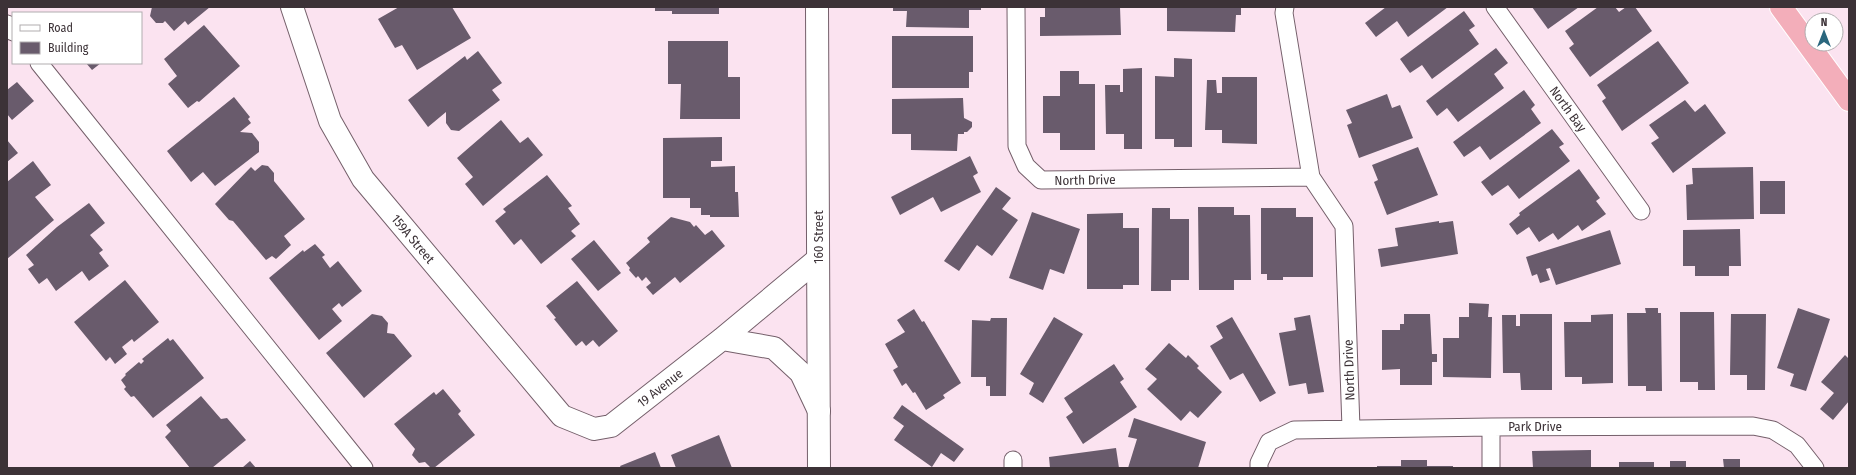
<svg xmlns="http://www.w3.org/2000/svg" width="1856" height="475" font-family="'Fira Sans Condensed',sans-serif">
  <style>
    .building { fill: #695b6c }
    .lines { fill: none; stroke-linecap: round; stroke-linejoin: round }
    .service-casing { stroke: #745f6a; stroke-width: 19 }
    .minor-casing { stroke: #745f6a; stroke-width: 24 }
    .tertiary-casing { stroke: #745f6a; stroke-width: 24 }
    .motorway-casing { stroke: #fff; stroke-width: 24 }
    .service { stroke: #fff; stroke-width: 17 }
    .minor { stroke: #fff; stroke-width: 22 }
    .tertiary { stroke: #fff; stroke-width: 22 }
    .motorway { stroke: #f3aeba; stroke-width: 22 }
    .labels { text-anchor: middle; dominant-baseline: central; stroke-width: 4; stroke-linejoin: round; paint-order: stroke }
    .street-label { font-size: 13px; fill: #3c3237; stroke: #fff }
  </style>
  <rect width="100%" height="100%" fill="#fbe3f0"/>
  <!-- building -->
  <path class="building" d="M152 7H210L188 25 185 21 174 31 165 21 163 23H156L150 16Z
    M399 7H452L471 38 417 70 402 45 395 48 378 19Z
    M655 7H719V14H672V11H655Z
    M893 7H981V10H969V28L906 27 907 11H893Z
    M1045 7H1120L1121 35 1040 36V17H1045Z
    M1167 7H1241V15H1236L1235 32 1167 31Z
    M1386 7H1448L1408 37 1397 21 1376 37 1365 23Z
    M1532 7H1579L1548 29Z
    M1598 7H1615L1619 12 1626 7H1635L1652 31 1590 77 1569 48 1574 44 1565 31Z
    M1464 11 1475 26 1469 30 1479 44 1432 79 1422 65 1410 73 1400 59Z
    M204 25 240 66 199 102 197 101 188 108 168 84 177 76 164 59Z
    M892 36H973V72H969V88H892Z
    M668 41H728V77H740V119H680L681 84H668Z
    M1658 41 1689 83 1622 131 1602 101 1606 98 1597 85Z
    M1496 48 1508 63 1494 74 1504 88 1458 122 1447 108 1437 116 1426 101Z
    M478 51 502 83 492 90 500 100 459 131 451 130 446 123V112L428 127 408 100 465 56 467 60Z
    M1174 58 1192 59V147H1174V139H1155V76L1174 77Z
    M86 63H101L92 70Z
    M1142 68V149H1124V134H1106L1105 85H1120V92H1123V69Z
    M1060 71H1079V84H1095V150H1060V133H1043V96H1060Z
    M1222 77H1257V144L1222 143V130H1205L1207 80H1216L1217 93H1222Z
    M17 82 34 101 12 120 7 114V90Z
    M1524 90 1535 105 1531 109 1541 123 1490 160 1480 146 1464 157 1453 142Z
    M1387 94 1392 108 1400 105 1413 138 1359 158 1347 125 1352 123 1346 110Z
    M234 97 250 117 248 119 251 123 240 132 252 133 259 142V152L215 186 203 172 191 182 167 151Z
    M963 98 964 118 972 122V127L967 132H964V134H958L957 151 911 150V134H892V99Z
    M1685 100 1695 112 1705 104 1726 133 1673 173 1651 143 1659 138 1649 125Z
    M501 120 520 143 528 137 543 155 483 206 465 184 473 177 457 158Z
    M1552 129 1564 144 1559 147 1570 161 1519 199 1508 185 1492 196 1481 182Z
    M722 137V161H711V167L735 166V192H738L739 217H710V215H701V208H690V198H663V138Z
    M7 140 18 153 7 162Z
    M1418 147 1438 195 1387 215 1374 182 1378 180 1372 165Z
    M970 156 978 173 973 176 981 192 941 212 933 197 900 215 891 197Z
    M33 161 51 185 35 197 54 220 7 259V182Z
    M262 165 268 166 274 173V181L305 219 284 236 291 245 276 259 272 256 266 260 233 221 229 220 215 204 251 167 255 171Z
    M1753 167 1754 219 1687 220 1686 185 1693 184 1692 168Z
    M1579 169 1600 198 1596 201 1606 214 1582 231 1578 225 1558 240 1553 233 1539 242 1529 227 1517 235 1509 224 1520 215 1519 213Z
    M547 175 572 206 568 208 580 224 571 231 576 236 541 264 521 239 514 245 495 221 506 212 503 209Z
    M1760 181H1785V214H1760Z
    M996 187 1011 198 1002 209 1018 220 992 256 977 245 959 271 944 261Z
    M89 203 105 223 90 235 103 250 99 253 109 266 89 281 82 271 56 291 47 278 39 284 28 269 34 265 26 255 57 227Z
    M1198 207H1234V215H1250L1251 280H1234V290H1199Z
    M1152 208H1170V219H1189V280H1171V291H1151Z
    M1261 208H1296V217H1313V277H1283V280H1267V274H1261Z
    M1032 212 1080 229 1064 274 1050 269 1043 290 1009 278Z
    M1123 213V228H1139V285H1123V289H1087V214Z
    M671 217 690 222 694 227 696 225 705 235 712 230 725 246 680 283 675 277 653 295 646 287 651 283 646 277 642 281 638 276 636 278 629 270 630 268 626 263 650 242 647 238Z
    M1439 221V223L1453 221 1458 254 1381 267 1378 249 1398 246 1395 228Z
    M1740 229 1741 266H1729V276H1695V266H1683V230Z
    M1610 230 1621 264 1556 285 1550 268 1546 269 1550 280 1540 283 1537 274 1532 276 1526 257Z
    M594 240 621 273 598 291 571 259Z
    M315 244 325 255 322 257 330 268 338 261 362 291 342 307 339 303 332 309 342 321 319 340 269 278 303 250 304 252Z
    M125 280 159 322 134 342 132 339 122 347 127 354 115 364 110 357 106 361 74 322Z
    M577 281 618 331 599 347 593 340 586 346 582 341 576 346 554 319 556 318 546 306Z
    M1469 303 1489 304 1488 317H1492L1491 378 1443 377V338H1459V317H1469Z
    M1645 308H1658V313H1661L1662 391H1646V386H1628L1627 313H1646Z
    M1798 308 1830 319 1806 391 1790 386 1794 374 1777 368Z
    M914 309 922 322 924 321 961 383 943 395 945 398 926 410 915 392 913 393 906 383 902 386 893 370 898 367 885 344 905 332 897 320Z
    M1680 312H1714L1715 390H1698V382H1680Z
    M372 314 382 316 388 323 387 333 394 334 412 356 364 398 326 353Z
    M1404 314H1430L1432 354H1437V362H1432V385H1400V369L1382 370V330H1400V324H1404Z
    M1520 314H1552V390H1521L1520 373H1503L1502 315H1516V326H1520Z
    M1613 314V383L1582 384V377H1565L1564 322H1591V315Z
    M1731 314H1766L1765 390H1747V375H1730Z
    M1310 315 1324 392 1308 394 1306 383 1289 386 1279 333 1296 330 1294 318Z
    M1054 317 1083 334 1043 403 1029 394 1034 383 1020 374Z
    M1232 317 1276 393 1260 402 1243 373 1230 380 1210 346 1223 338 1216 326Z
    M991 318H1007L1006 396H990V386H986V377H971L972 320 990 321Z
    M168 338 170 341 173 339 204 378 153 418 134 396 131 397 124 389 126 387 121 380 126 375 125 374 139 362 141 364 144 361 142 359Z
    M1169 343 1186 358 1188 355 1199 366 1197 368 1222 392 1198 418 1190 411 1181 421 1147 389 1157 379 1145 369Z
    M1845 355 1849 359V401L1833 420 1820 409 1834 393 1821 382Z
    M1114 364 1124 379 1120 382 1137 407 1083 444 1066 417 1073 412 1064 398Z
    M443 389 461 411 458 414 475 435 434 468H431L425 462 419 463 412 455 415 449 394 424 434 392 436 395Z
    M201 396 221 419 227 418 246 440 212 468H190L165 437 171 431 166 425Z
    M902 405 964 449 954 462 941 453 932 467 894 440 904 426 893 418Z
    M1134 418 1206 442 1198 468H1128L1137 439 1128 437Z
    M719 435 732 468H676L671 455Z
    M1116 448 1119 468H1050L1049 457Z
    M1591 450V468H1533L1532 451Z
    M655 452 661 468H621L620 466Z
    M1723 459H1740V468H1724Z
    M1401 460H1427V466H1453V468H1377V466H1401Z
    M250 461 256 468H242Z
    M1670 461H1686V468H1670Z
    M1619 462H1654V468H1619Z"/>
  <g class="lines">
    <defs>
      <path id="service" d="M1016 7 1017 146 1026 166 1041 180 1311 177 1284 13 1285 7
        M1495 7 1641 211
        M7 24 13 32
        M39 63 364 468
        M1311 177 1344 226 1351 428
        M1491 427V468
        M1013 468V460
        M1259 468V463L1269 442 1294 430 1491 427 1753 426 1773 430 1797 445 1815 468"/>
      <path id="minor" d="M292 7 330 121 363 179 562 416 594 429 611 426 722 339 818 259
        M722 339 774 348 801 373 819 411"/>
      <path id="tertiary" d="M817 7 819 468"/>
      <path id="motorway" d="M1781 7 1849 100"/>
    </defs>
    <!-- service casing -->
    <use href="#service" class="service-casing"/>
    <!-- minor casing -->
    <use href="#minor" class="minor-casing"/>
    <!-- tertiary casing -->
    <use href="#tertiary" class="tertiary-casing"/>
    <!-- motorway casing -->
    <use href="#motorway" class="motorway-casing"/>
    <!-- service -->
    <use href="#service" class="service"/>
    <!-- minor -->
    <use href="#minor" class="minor"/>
    <!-- tertiary -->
    <use href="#tertiary" class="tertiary"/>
    <!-- motorway -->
    <use href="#motorway" class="motorway"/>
  </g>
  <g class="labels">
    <!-- street labels -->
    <g class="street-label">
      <text transform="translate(1568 109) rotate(54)">North Bay</text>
      <text transform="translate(1085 180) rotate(-1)">North Drive</text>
      <text transform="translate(818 237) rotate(-90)">160 Street</text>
      <text transform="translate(413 239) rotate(50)">159A Street</text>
      <text transform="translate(1349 370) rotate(-92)">North Drive</text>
      <text transform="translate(660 388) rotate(-38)">19 Avenue</text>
      <text x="1535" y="426">Park Drive</text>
    </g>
  </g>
  <!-- border -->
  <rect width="1856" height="475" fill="none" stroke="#3c3237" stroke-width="16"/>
  <!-- legend -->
  <rect x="12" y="12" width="130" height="52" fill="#ffffff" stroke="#b1adaf"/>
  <rect x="20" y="25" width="20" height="6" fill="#ffffff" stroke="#b1adaf"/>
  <text x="48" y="32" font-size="12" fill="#3c3237">Road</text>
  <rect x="20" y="42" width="20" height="12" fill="#695b6c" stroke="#b1adaf"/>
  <text x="48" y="52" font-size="12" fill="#3c3237">Building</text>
  <!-- north arrow -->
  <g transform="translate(1824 32)"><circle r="19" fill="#ffffff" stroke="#b1adaf"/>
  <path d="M0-3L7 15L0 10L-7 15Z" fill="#2a677e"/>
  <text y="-6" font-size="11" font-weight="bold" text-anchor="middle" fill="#3c3237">N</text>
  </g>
</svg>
